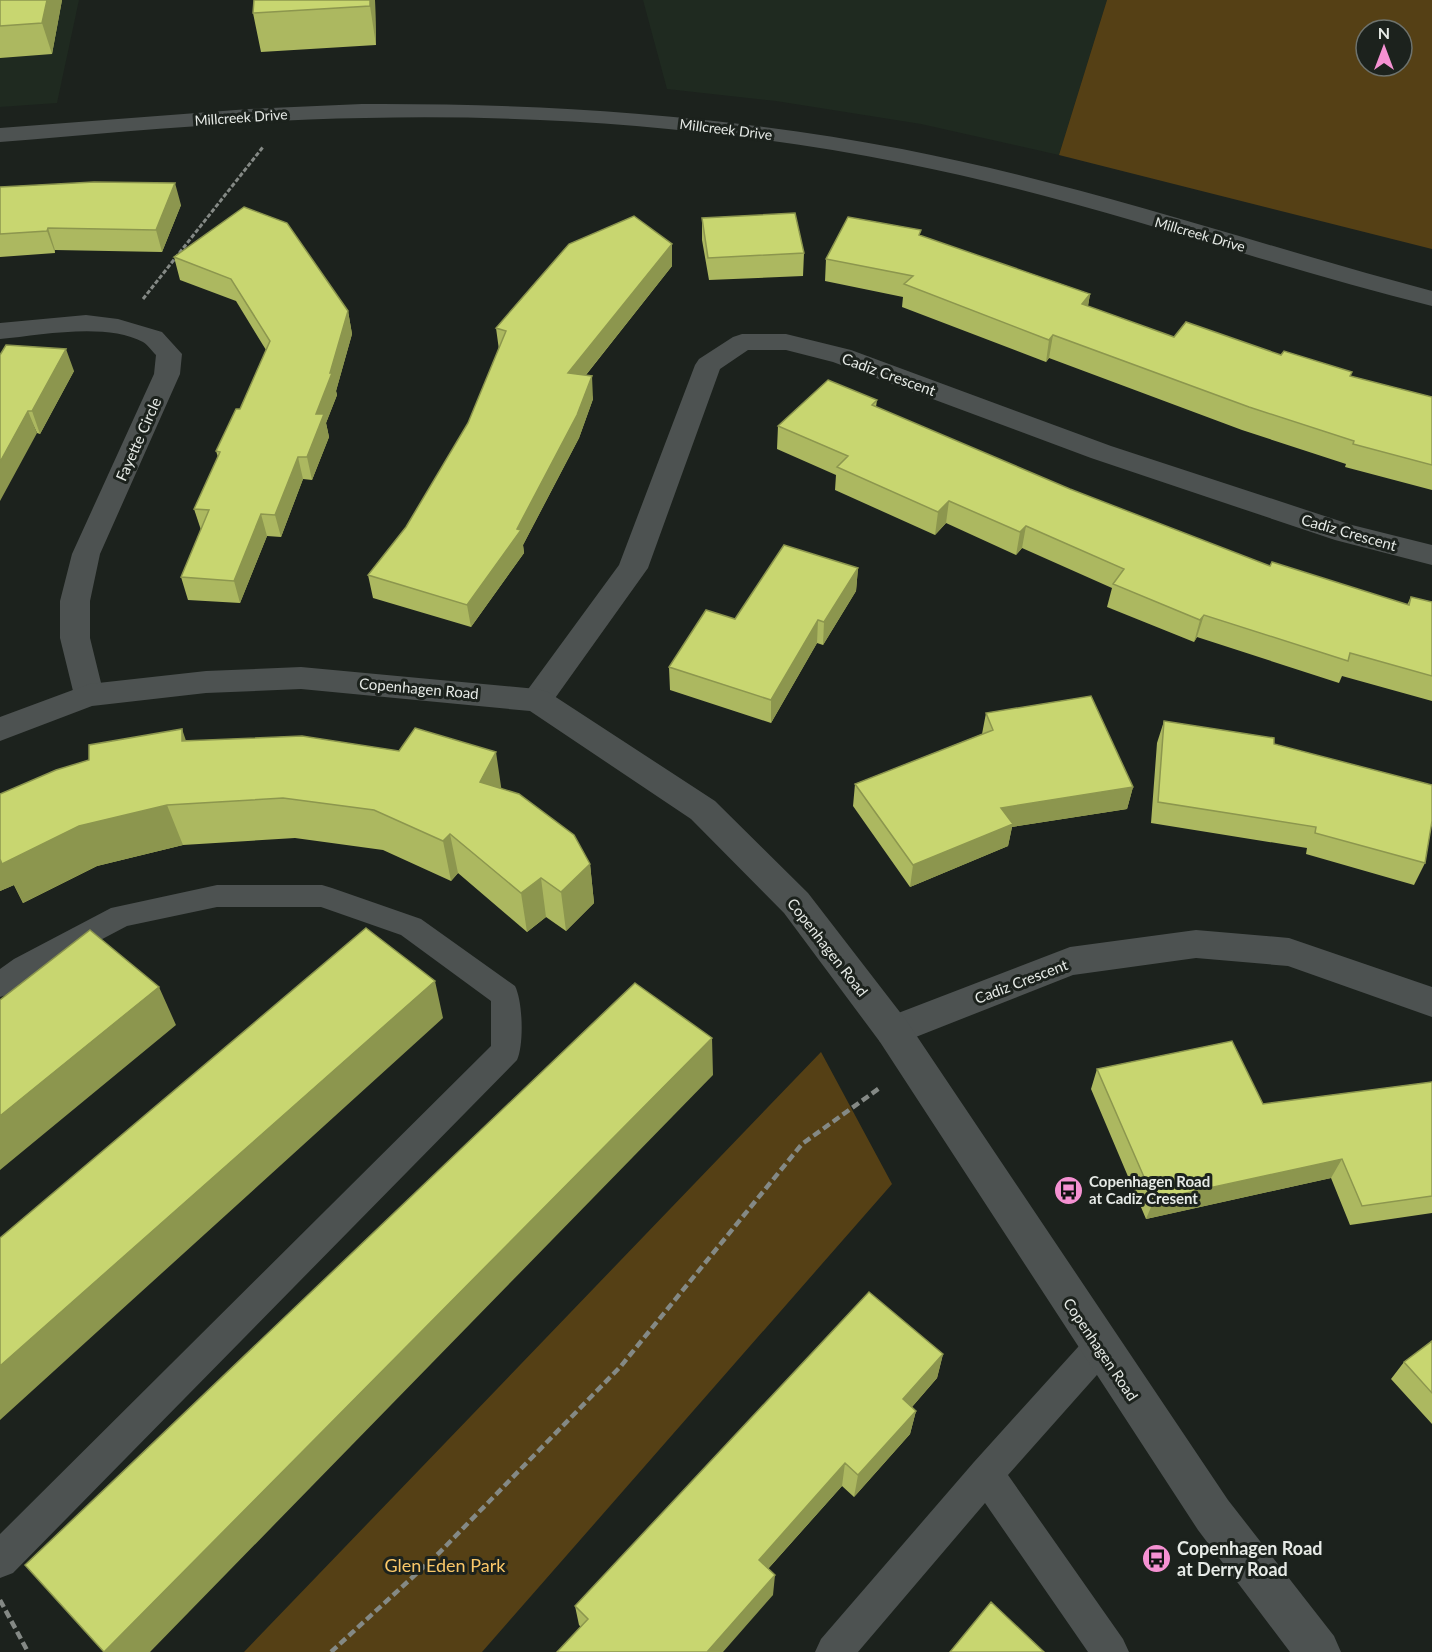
<svg xmlns="http://www.w3.org/2000/svg" width="1432" height="1652" font-family="Lato,sans-serif">
  <style>
    .built { fill: #1f2a20 }
    .green { fill: #554015; fill-rule: evenodd }
    .lines { fill: none; stroke-linecap: round; stroke-linejoin: round }
    .path-far1 { stroke: #848985; stroke-width: 3; stroke-dasharray: 4.5 2; stroke-linecap: butt }
    .path { stroke: #848985; stroke-width: 4.5; stroke-dasharray: 8 4; stroke-linecap: butt }
    .service { fill: #4d5251; fill-rule: evenodd }
    .minor { fill: #4d5251; fill-rule: evenodd }
    .tertiary { fill: #4d5251; fill-rule: evenodd }
    .wall { fill: #acb860 }
    .shaded-wall { fill: #8c964e }
    .building { fill: #c8d670; stroke: #8c964e; stroke-width: 1.5 }
    .labels { text-anchor: middle; dominant-baseline: central; stroke-width: 6; stroke-linejoin: round; paint-order: stroke }
    .far-street-label { font-size: 14px; fill: #e6eae6; stroke: #1c221d }
    .street-label { font-size: 15px; fill: #e6eae6; stroke: #1c221d }
    .poi-label { font-size: 15px; font-weight: bold; fill: #e6eae6; stroke: #1c221d; text-anchor: start }
    .near-poi-label { font-size: 18px; font-weight: bold; fill: #e6eae6; stroke: #1c221d; text-anchor: start }
    .near-park-label { font-size: 18px; fill: #fac869; stroke: #1c221d }
  </style>
  <rect width="100%" height="100%" fill="#1c221d"/>
  <!-- built -->
  <path class="built" d="M0 0H79L57 103 0 107Z
    M643 0H1107L1059 155 921 124 776 101 667 89Z"/>
  <!-- green -->
  <path class="green" d="M1107 0H1432V249L1059 155ZM1366 30H1402V66H1366Z
    M821 1052 892 1184 482 1652H244Z"/>
  <g class="lines">
    <!-- path-far1 -->
    <path class="path-far1" d="M143 299 263 147"/>
    <!-- path -->
    <path class="path" d="M0 1600 28 1652
      M331 1652 439 1553 621 1366 802 1144 881 1087"/>
    <!-- service -->
    <path class="service" d="M217 885H322L332 888 421 919 515 986C523 1002 524 1045 517 1060L13 1573 0 1578V1534L491 1046V1001L401 935 321 907H217L127 926 34 975 10 994 0 997V969L14 959 111 908Z
      M1100 1331 1112 1336 1117 1347 1112 1358 1008 1475 1123 1639 1129 1652H1088L985 1503 858 1652H815L821 1639 974 1462 1088 1336Z"/>
    <!-- minor -->
    <path class="minor" d="M362 104C543 103 724 115 902 149 1082 184 1256 244 1432 291V306C1255 262 1083 198 903 163 726 128 545 114 365 118 243 120 121 132 0 142V128L249 109Z
      M86 315 118 319 162 332 182 354 180 374 100 554 90 601V638L104 695 100 703 89 706 78 703 74 695 60 638V601L72 554 154 374 156 355C152 351 148 345 143 342 106 322 41 335 0 339V323Z
      M742 334H786L851 350 1111 446 1352 525 1432 545V565L1335 540 1091 458 833 362 786 350H748L720 369 648 568 548 708 537 711 526 708 521 700 526 692 619 565 695 365 699 359 733 337Z
      M1196 930 1289 938 1432 987V1017L1288 966 1196 958 1073 975 893 1046 880 1042 875 1031 880 1020 1070 947Z"/>
    <!-- tertiary -->
    <path class="tertiary" d="M301 667 537 689 548 692 715 801 808 893 906 1020 1228 1500 1334 1636 1341 1652H1290L1198 1530 880 1042 784 913 691 819 530 711 301 689 206 693 92 706 0 741V717L89 684 206 671Z"/>
  </g>
  <!-- wall -->
  <path class="wall" d="M0 0H62L52 54 0 58Z
    M254 0H375L376 45 261 52 253 13Z
    M0 187 181 205 162 252 55 250V253L0 257Z
    M702 218 804 253 803 276 709 280 702 240Z
    M921 236 1090 294 1088 306 1174 337 1281 355 1350 376 1432 397V490L1345 467 1346 464 1242 430 1049 358 1046 362 902 307 903 297 825 281 826 259Z
    M672 244V266L586 375 593 399 579 438 523 545 524 553 471 627 373 598 368 575 406 527 468 423 499 350 496 328Z
    M174 257 348 311 352 334 336 391 337 395 326 423 329 437 312 480 303 479 281 537 267 536 240 603 188 600 181 577 201 530 194 509 218 457 216 451 240 409 266 350 236 301 180 280Z
    M0 355 74 371 40 434 37 433Z
    M877 400 876 407 1070 489 1270 566 1407 605 1411 597 1432 602V701L1342 676 1339 683 1197 637 1194 642 1107 607 1112 588 1022 548 1016 555 946 523 935 535 835 490 836 475 777 449 778 426Z
    M858 568 856 591 823 645 817 643 771 723 670 690 669 667 735 619Z
    M986 713 1133 787 1127 809 1012 827 1008 846 910 887 853 806 855 784 982 734Z
    M1164 721 1274 744 1425 863 1414 885 1306 854 1307 848 1151 823 1157 743Z
    M186 740 502 789 590 864 594 903 566 931 546 917 527 932 458 873 451 881 383 850 295 838 183 845 97 866 23 903 14 885 0 891V794Z
    M1097 1069 1263 1104 1432 1082V1213L1350 1225 1331 1178 1146 1219 1091 1089Z
    M1432 1341V1424L1391 1379 1404 1362Z
    M943 1354 937 1378 912 1407 916 1411 910 1434 854 1497 842 1486 768 1569 773 1595 581 1627 579 1625 575 1606Z"/>
  <!-- shaded-wall -->
  <path class="shaded-wall" d="M47 0H62L52 54 42 23Z
    M370 0H375L376 45 370 6Z
    M175 183 181 205 162 252 156 230Z
    M48 228 55 250V253L47 231Z
    M672 244V266L569 396 568 373Z
    M1090 294 1086 317 1082 304Z
    M348 311 352 334 336 391 337 395 326 423 329 437 312 480 307 457 316 414 330 373Z
    M1053 335 1049 358 1046 362 1049 340Z
    M66 349 74 371 40 434 32 411Z
    M592 376 593 399 579 438 523 545 524 553 471 627 467 605 517 529Z
    M28 411 37 433 0 501V462Z
    M298 457 303 479 281 537 275 515Z
    M949 501 946 523 935 535 938 512Z
    M261 514 267 536 240 603 234 581Z
    M1026 526 1022 548 1016 555 1020 532Z
    M858 568 856 591 823 645 824 622Z
    M1204 615 1197 637 1194 642 1200 620Z
    M818 620 817 643 771 723V700Z
    M182 729 196 770 182 741Z
    M496 752 502 793 480 782Z
    M1133 787 1127 809 1012 827 1008 846 910 887 913 865 1001 808Z
    M167 805 183 845 97 866 23 903 14 885 0 891V858L79 826Z
    M450 834 458 873 451 881 443 841Z
    M590 864 594 903 566 931 561 892Z
    M541 878 546 917 527 932 521 893Z
    M435 981 443 1018 0 1420V1366Z
    M159 987 176 1025 0 1170V1116Z
    M712 1038 713 1075 150 1652H104Z
    M1342 1159 1331 1178 1146 1219 1154 1200Z
    M943 1354 937 1378 898 1423 903 1399Z
    M916 1411 910 1434 854 1497 858 1475Z
    M845 1463 842 1486 758 1580 759 1560Z
    M775 1575 773 1595 723 1652H707Z"/>
  <!-- building -->
  <path class="building" d="M0 0H47L42 23 0 26Z
    M254 0H370V6L253 13Z
    M94 182 175 183 156 230 48 228 47 231 0 234V187Z
    M244 207 287 223 348 311 330 373H332L316 414H324L307 457H298L275 515 261 514 234 581 181 577 209 510 194 509 220 452 216 451 236 409H240L270 341 231 279 174 257Z
    M795 213 804 253 708 258 702 218Z
    M634 216 672 244 568 373 592 376 577 415 517 529 521 530 467 605 368 575 406 527 468 423 506 331 496 328 569 244Z
    M848 217 921 230 919 235 1090 294 1082 304 1174 337 1186 322 1281 355 1284 351 1352 372 1350 376 1432 397V465L1353 444 1354 441 1249 407 1053 335 1049 340 904 284 913 276 826 259Z
    M6 345 66 349 32 411H28L0 462V355Z
    M828 380 877 400 872 405 1070 489 1270 566 1272 562 1409 605 1411 597 1432 602V676L1350 653 1348 661 1204 615 1200 620 1113 584 1124 569 1026 526 1020 532 949 501 938 512 837 467 848 456 778 426Z
    M784 545 858 568 824 622 818 620 771 700 669 667 706 610 735 619Z
    M1091 696 1133 787 1001 808 1013 824 913 865 855 784 993 730 986 713Z
    M1164 721 1274 738V744L1432 785V821L1425 863 1315 833 1316 827 1158 802Z
    M415 728 496 752 480 782 519 794 574 835 590 864 561 892 541 878 521 893 450 834 443 841 374 810 283 798 167 805 79 826 2 864 0 859V794L56 770 89 760V745L182 729V741L302 736 399 751Z
    M366 928 435 981 0 1366V1238Z
    M90 930 159 987 0 1116V1000Z
    M635 983 712 1038 104 1652 25 1565Z
    M1232 1041 1263 1104 1432 1082V1196L1362 1206 1342 1159 1154 1200 1097 1069Z
    M869 1292 943 1354 903 1399 916 1411 858 1475 845 1463 759 1560 775 1575 707 1652H557L588 1619 575 1606Z
    M1432 1341V1393L1404 1362Z
    M991 1602 1044 1652H950Z"/>
  <!-- icons -->
  <defs>
    <symbol id="bus-disc" viewBox="-11 -11 22 22"><circle r="9.5" fill="#f591d2" stroke="#1c221d"/><path d="M-5-6H5V4H4V6H2V4H-2V6H-4V4H-5ZM-3.5-4V0h7V-4ZM-3.5 1.2v1.5H-2V1.2ZM2 1.2v1.5H3.5V1.2Z" fill="#111"/></symbol>
  </defs>
  <g fill-rule="evenodd">
    <use href="#bus-disc" x="1052" y="1174" width="33" height="33"/>
    <use href="#bus-disc" x="1140" y="1542" width="33" height="33"/>
  </g>
  <g class="labels">
    <!-- far-street labels -->
    <g class="far-street-label">
      <text transform="translate(241 117) rotate(-4)">Millcreek Drive</text>
      <text transform="translate(726 129) rotate(7)">Millcreek Drive</text>
      <text transform="translate(1200 234) rotate(16)">Millcreek Drive</text>
    </g>
    <!-- street labels -->
    <g class="street-label">
      <text transform="translate(889 374) rotate(20)">Cadiz Crescent</text>
      <text transform="translate(138 439) rotate(-66)">Fayette Circle</text>
      <text transform="translate(1349 532) rotate(16)">Cadiz Crescent</text>
      <text transform="translate(419 688) rotate(5)">Copenhagen Road</text>
      <text transform="translate(828 947) rotate(52)">Copenhagen Road</text>
      <text transform="translate(1021 981) rotate(-21)">Cadiz Crescent</text>
      <text transform="translate(1101 1349) rotate(56)">Copenhagen Road</text>
    </g>
    <!-- poi labels -->
    <g class="poi-label">
      <text x="1089" y="1181">Copenhagen Road<tspan x="1089" dy="17">at Cadiz Cresent</tspan></text>
    </g>
    <!-- near-poi labels -->
    <g class="near-poi-label">
      <text x="1177" y="1548">Copenhagen Road<tspan x="1177" dy="21">at Derry Road</tspan></text>
    </g>
    <!-- near-park labels -->
    <g class="near-park-label">
      <text x="445" y="1565">Glen Eden Park</text>
    </g>
  </g>
  <!-- north arrow -->
  <g transform="translate(1384 48)"><circle r="28" fill="#1c221d" stroke="#6d726d" stroke-width="1.5"/>
  <path d="M0-4.5L10 22L0 15L-10 22Z" fill="#f591d2"/>
  <text y="-9" font-size="16" font-weight="bold" text-anchor="middle" fill="#e6eae6">N</text>
  </g>
</svg>
